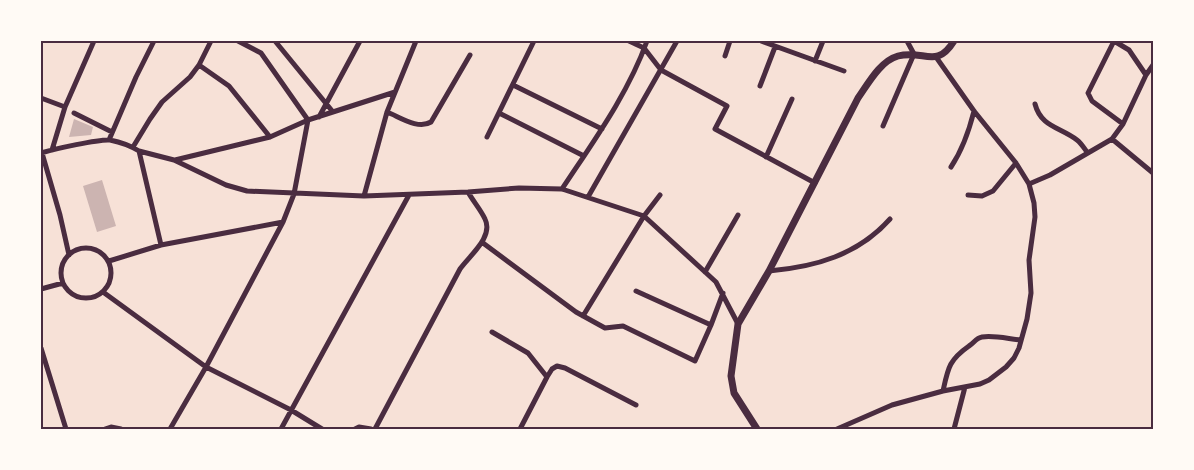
<svg xmlns="http://www.w3.org/2000/svg" width="1194" height="470" font-family="'Space Grotesk',sans-serif">
  <style>
    .building { fill: #ccb4b1 }
    .lines { fill: none; stroke-linecap: round; stroke-linejoin: round }
    .minor { stroke: #4a2c40; stroke-width: 5 }
    .tertiary { stroke: #4a2c40; stroke-width: 7 }
    .neatline { fill: none; stroke: #4a2c40; stroke-width: 2 }
  </style>
  <rect width="100%" height="100%" fill="#f7e1d7"/>
  <!-- building -->
  <path class="building" d="M74 119 93 127 91 135 69 137Z
    M102 180 116 226 97 232 83 186Z"/>
  <g class="lines">
    <!-- minor -->
    <path class="minor" d="M275 41 333 112
      M629 41 644 48 661 70 727 106 715 129 815 183
      M761 41 844 71
      M1114 41 1088 93 1092 101 1123 124
      M725 56 730 41
      M815 61 823 41
      M199 65 229 86 270 137
      M1146 75 1153 65
      M513 85 602 129
      M760 86 775 47
      M41 98 65 107
      M1035 104C1041 127 1060 127 1077 140 1081 143 1084 148 1087 152
      M387 112C400 117 418 130 431 122L470 55
      M74 113 112 132
      M499 113 584 156
      M319 117 360 41
      M883 126 914 54 907 41
      M487 137 534 41
      M1112 139 1153 173
      M109 140 136 77 154 41
      M133 147 150 119 162 102 190 77 199 65 211 41
      M52 150 65 107 94 41
      M139 151 174 160 226 185 247 191 364 196 468 192 519 188 562 189 644 216 716 282 738 324
      M41 153C54 149 99 139 110 140 120 142 131 146 139 151L161 245
      M42 153 60 215 69 255
      M766 157 792 99
      M175 160 270 137 308 120 395 92
      M951 167C963 149 969 131 974 111
      M1029 184 1050 175 1112 139 1123 124 1146 75 1129 50 1114 41
      M562 189C593 142 628 94 647 41
      M968 195 982 196 993 191 1016 163
      M364 196 387 112 416 41
      M588 197 677 41
      M483 243 576 312 605 328 623 326 695 361 711 325 723 293
      M61 273a25 25 0 1 1 50 0a25 25 0 1 1-50 0Z
      M109 261 161 245 283 222
      M769 271C815 267 858 255 890 219
      M705 272 738 215
      M41 289 63 283
      M636 291 711 325
      M103 292 206 367 291 410 322 429
      M583 316 644 216 660 195
      M492 332 528 353 547 377
      M41 348 66 429
      M943 391C948 368 949 360 969 346 974 343 976 338 982 337 994 335 1009 339 1021 340
      M105 429 111 427 121 429
      M170 429 206 367 283 222 294 194 308 120 261 53 238 41
      M281 429 409 195
      M355 429 359 427 371 429
      M375 429 460 269C469 256 494 237 485 219 481 210 473 201 468 192
      M520 429 547 377 552 369 557 366 565 368 636 405
      M837 429 892 405 943 391 980 384 989 380 1006 367 1014 358 1019 348 1027 319 1031 293 1029 260 1035 217 1034 203 1029 184 1016 163 974 111 936 57
      M954 429 965 387"/>
    <!-- tertiary -->
    <path class="tertiary" d="M757 429 734 393 731 376 738 324 769 271 858 98C868 84 880 61 898 56 924 49 936 70 954 41"/>
  </g>
  <!-- border -->
  <rect width="1194" height="470" fill="none" stroke="#fffaf5" stroke-width="85"/>
  <rect x="42" y="42" width="1110" height="386" class="neatline"/>
</svg>
